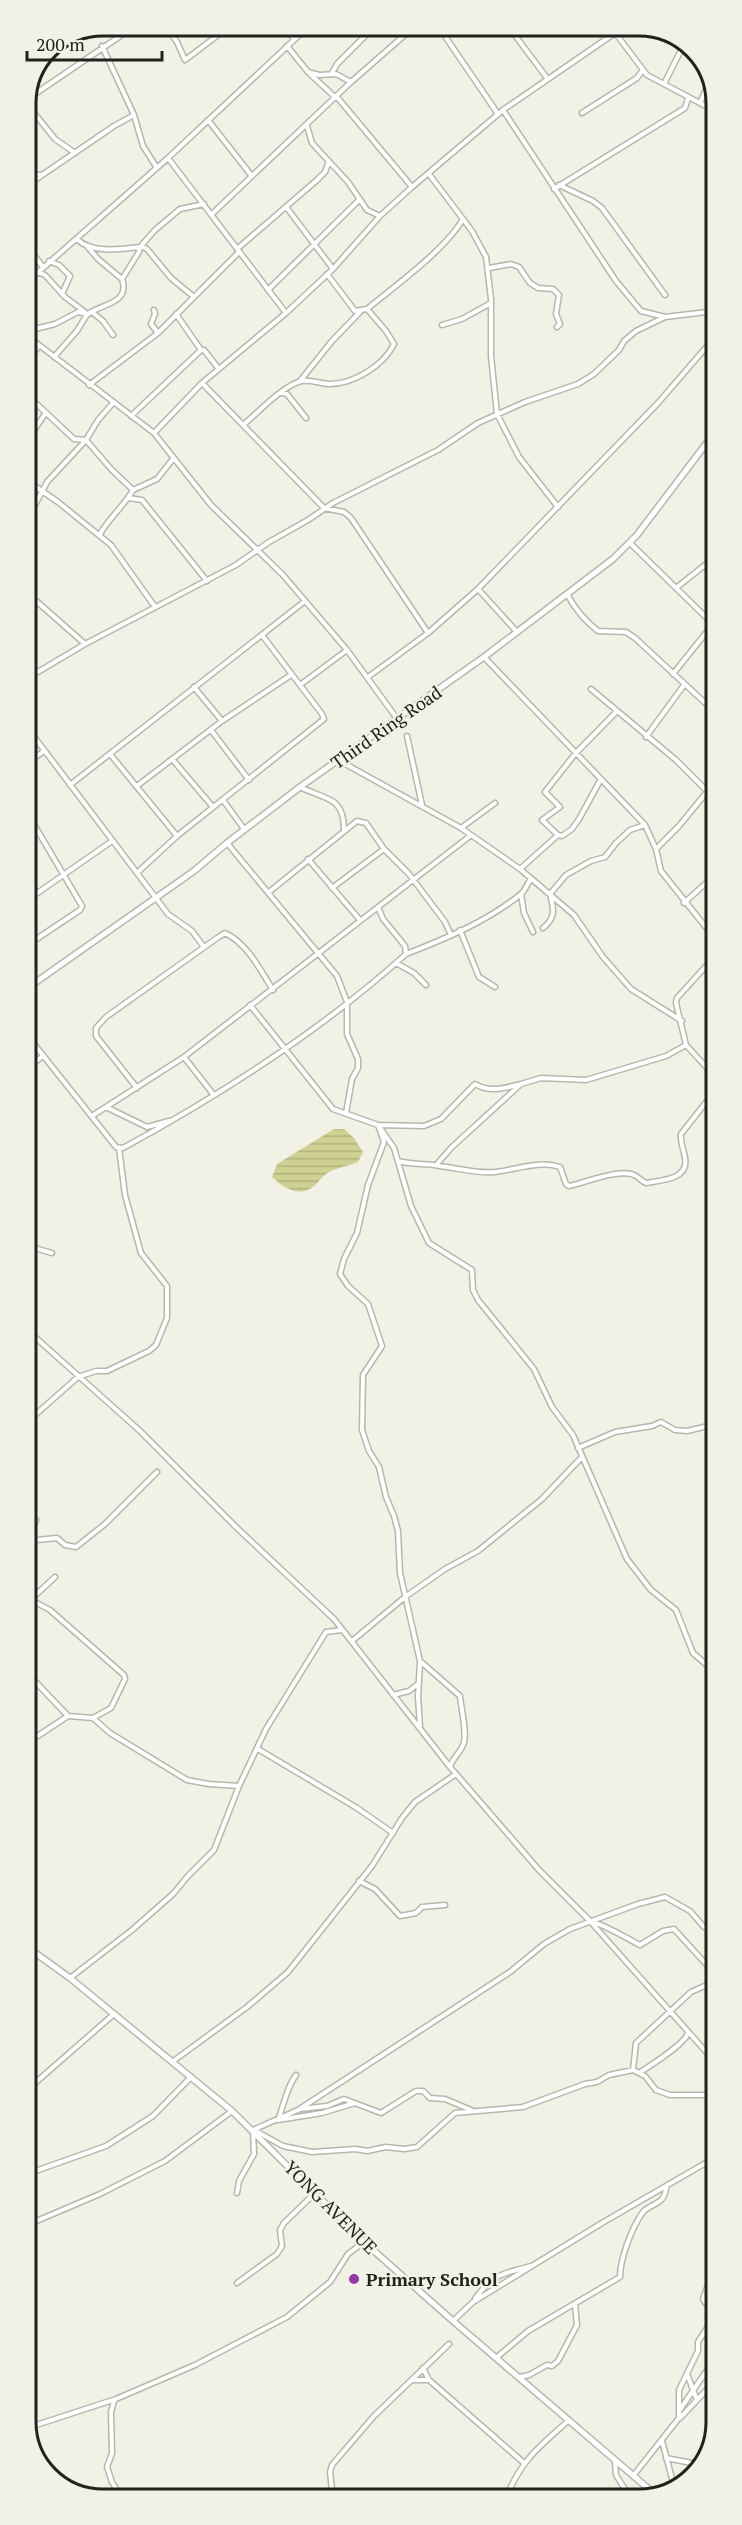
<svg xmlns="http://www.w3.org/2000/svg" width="742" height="2525" font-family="'PT Serif',serif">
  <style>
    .water { fill: url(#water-rules) }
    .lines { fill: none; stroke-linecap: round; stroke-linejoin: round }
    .street-casing { stroke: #b6b7ab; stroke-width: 7 }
    .secondary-casing { stroke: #b6b7ab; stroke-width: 8 }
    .street { stroke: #fff; stroke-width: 4 }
    .secondary { stroke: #fff; stroke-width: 5 }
    .poi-dot { fill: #9339a5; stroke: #f1f2e5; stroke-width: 2 }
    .labels { text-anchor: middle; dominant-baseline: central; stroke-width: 5; stroke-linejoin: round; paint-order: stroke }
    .street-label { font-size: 18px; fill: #21221d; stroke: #f1f2e5 }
    .poi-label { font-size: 18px; font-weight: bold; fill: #21221d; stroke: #f1f2e5; text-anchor: start }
    .rim { fill: none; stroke: #21221d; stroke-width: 3 }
  </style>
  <defs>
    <pattern id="water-rules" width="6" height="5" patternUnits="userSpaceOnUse" patternTransform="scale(1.5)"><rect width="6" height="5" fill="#ced191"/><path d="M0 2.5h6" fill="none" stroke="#b1b37d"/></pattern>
  </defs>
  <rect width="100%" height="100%" fill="#f1f2e5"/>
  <!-- water -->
  <path class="water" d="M334 1129H344L354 1138 363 1152 358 1162C349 1166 340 1167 331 1171 323 1174 320 1181 314 1186 299 1199 283 1187 272 1177L277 1164Z"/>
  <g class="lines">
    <defs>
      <path id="street" d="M165 26 177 42 185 60 230 26
        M283 26 294 39
        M438 26 498 114
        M508 26 547 78
        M610 26 647 75 715 111
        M102 46 134 115 143 146 157 168
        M287 46 308 72 319 75 336 74 351 82
        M332 73 337 64 375 26
        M310 74 336 98
        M664 84 685 42
        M337 97 412 187
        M26 100 135 26
        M26 103 55 139 75 153
        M700 103 710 80
        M503 110 616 281 641 311 665 317 715 311
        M582 113 637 78 642 71
        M208 120 251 175
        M307 126 312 143 348 182 367 210 380 216
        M168 158 286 313
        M26 174 42 175
        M429 174 472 231 486 257 491 299V356L497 414 519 457 558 507
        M559 185 593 201 602 208 665 295
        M26 186 114 126 134 115
        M554 189 685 108 688 98
        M287 208 333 269
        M212 214 351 82 415 26
        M77 239C91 254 122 249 140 247L155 230 180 209 204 204
        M26 245 43 267
        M86 245 98 259 122 279
        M141 246 147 249 171 278 194 297
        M237 249 317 180 325 172 329 161
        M49 261 59 265 70 276 62 294
        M489 268 511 264 519 267 530 283 538 288 553 289 559 295 556 314 560 324 557 327
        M37 272 45 275 65 297 85 312
        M327 274 355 311 367 309C395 286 445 250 463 219
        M26 283 168 158 309 26
        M268 290 360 199
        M154 310 155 314 151 324 158 333
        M93 313 103 321 113 335
        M176 314 201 350
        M442 325 462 319 491 303
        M26 334 35 329 55 324 78 312 87 314
        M26 335 154 433 211 505 283 575 347 650 398 720
        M54 357C62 348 69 340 76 332 80 327 83 320 87 315 98 304 131 305 122 279L139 252 140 247
        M26 362 39 346
        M300 381 332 341 360 312
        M202 383 324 508 344 512 351 518 428 633
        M89 385 158 333 239 252
        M282 393 287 394 306 418
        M26 394 74 439 86 440
        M113 403 98 420 86 440 111 469 133 490 157 479 173 459
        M131 416 201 350H204L219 369
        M243 425C260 411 277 391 298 382 309 378 319 384 330 384 354 384 384 365 394 344L386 331 367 309
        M154 433 202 383 286 313 333 269 380 216 412 187 503 110 615 33
        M26 442 45 414
        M26 480 58 502 111 545 155 607
        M129 498 142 500 207 581
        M26 522 47 482 86 440
        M100 534C109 518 124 506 133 490
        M630 543 715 626
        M676 588 715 557
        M478 589 517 632
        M26 592 85 644
        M567 594C575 609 585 621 598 631L626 632 635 638 715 712
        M484 657 645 825 656 849 661 871 716 940
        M673 674 713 624
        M368 677 428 633 478 589 658 403 715 337
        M26 679 85 644 236 565 269 542 308 520 333 503 438 450 478 423 525 402 578 384 594 374 619 350 624 341 636 331 665 317
        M300 685 347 650
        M194 687 222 721
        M591 689 676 760 707 791
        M26 726 168 914 192 931 204 947
        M211 730 249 780
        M407 736 422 805
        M646 737 684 685
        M110 754 177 836
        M172 759 213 807
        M338 760 461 828 520 869 574 915 603 957 631 989 682 1021
        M26 764 44 751
        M70 785 305 601
        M137 786 222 721 291 675
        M300 787C326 800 344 796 344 830
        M223 800 244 829
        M26 811 82 906 80 910 26 946
        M461 828 495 803
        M558 835 562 836 572 829 579 819 601 779
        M227 843 337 976 347 1002V1034L358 1059V1068L352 1079 346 1113
        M656 849 679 826 715 782
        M308 859 360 920
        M520 869 558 835 542 820 560 807 545 792 575 754 617 711
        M138 872 177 836 324 719 322 714 262 635
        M332 888 384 849
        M269 892 357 821 366 823 384 849 409 874 445 922 451 935
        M521 894 524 913 533 932
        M26 901 112 841
        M684 903 715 875
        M543 928C556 918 554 909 550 894L566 875 591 861 605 857 616 843 630 830 645 825
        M460 930 479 977 495 987
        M406 954C445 939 488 921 521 894 526 890 527 883 531 879
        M716 955 677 998 676 1003 686 1045 708 1069 716 1095
        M396 963 414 973 426 985
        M250 1005 333 1109 378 1125 394 1148 411 1206 429 1243 472 1270 473 1290 478 1300 534 1369 552 1407 573 1435 627 1559 651 1590 676 1610 693 1653 716 1673
        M26 1034 116 1147 123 1148C222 1094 321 1031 406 954L405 946 383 919 378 907
        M184 1057 213 1094
        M26 1069 43 1056
        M137 1088 96 1036V1028L106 1017 217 938 225 933C247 943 261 971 273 990
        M106 1107 147 1127 169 1121
        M92 1116 184 1057 470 836
        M398 1161C413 1165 425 1163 440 1166 457 1168 478 1174 495 1172 515 1170 540 1160 560 1167L566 1184 569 1186C583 1183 621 1168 634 1175 639 1177 641 1181 646 1183 661 1180 689 1180 685 1158 684 1150 680 1143 681 1134L711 1096 716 1095
        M436 1165 452 1147 521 1084 541 1078 586 1080 666 1056 686 1045
        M26 1241 38 1249 52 1253
        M26 1329 140 1431 237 1528 334 1619 450 1767 539 1870 590 1921 716 2063
        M26 1423 78 1377 96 1371H107L149 1351 156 1345 167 1318V1286L141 1253 125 1195 119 1148
        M578 1448 615 1432 652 1426 661 1422 675 1430 687 1431 716 1424
        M26 1510 36 1520 33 1528 26 1534
        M26 1541 57 1538 65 1545 76 1547 105 1524 157 1472
        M31 1600 50 1610 124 1675 125 1679 111 1708 93 1718
        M27 1603 55 1577
        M352 1641 405 1597 445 1569 478 1551 542 1499 581 1458
        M27 1673 68 1716 93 1718 110 1733 187 1780 209 1784 239 1786
        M393 1695 409 1691 419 1683
        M420 1726 418 1697 420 1662
        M27 1743 68 1716
        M258 1749 357 1808 393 1833
        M450 1766C453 1758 460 1753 463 1745 468 1736 461 1708 460 1696L420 1661 400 1573 398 1531 394 1516 386 1497 379 1467 369 1451 362 1430 363 1375 382 1346 368 1304 348 1286 340 1274 344 1259 357 1233 368 1185 384 1142 378 1125 424 1126 441 1119 475 1084C490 1093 505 1088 521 1084
        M359 1881 375 1889 400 1916 416 1913 422 1907 445 1905
        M593 1923C600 1922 630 1940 640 1945L663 1931 674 1929 716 1975
        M70 1978 132 1930 173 1894 188 1876 214 1850 239 1786 266 1729 326 1632 342 1630
        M172 2062 247 2007 288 1972 372 1866 402 1818 415 1802 456 1774
        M633 2070 636 2043 691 1992 716 1981
        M639 2073C651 2065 685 2044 688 2033
        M296 2075C286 2088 284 2105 278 2120L322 2113 355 2103
        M27 2090 114 2014
        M300 2109 327 2106 344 2099 381 2113 416 2091H423L430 2098 445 2099 471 2110
        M254 2130 283 2146 312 2152 356 2149 367 2151 386 2147 404 2149 417 2147 455 2113 523 2107 585 2084 597 2082 609 2075 633 2070 645 2076 656 2090 670 2095H716
        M27 2174 106 2146 153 2116 191 2077
        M237 2193 239 2181 254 2154 253 2130 298 2110 510 1972 544 1944 570 1929 638 1904 665 1897 690 1911 704 1927 716 1932
        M27 2225 100 2194 165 2161 232 2111
        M237 2283 277 2254 282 2246 280 2230 284 2223 315 2193
        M475 2299C493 2273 503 2274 531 2266
        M712 2319 711 2311 703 2299 708 2285 716 2282
        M453 2321 473 2302 602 2223 716 2157
        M496 2358 528 2331 620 2277C620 2259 632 2227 643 2212 648 2206 657 2205 662 2199 665 2196 666 2189 667 2185
        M423 2368 429 2380 524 2463
        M687 2374 697 2400
        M520 2377 529 2375 547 2365 552 2366 558 2361 577 2325 575 2304
        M413 2380H428
        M114 2401 111 2412 112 2453 107 2467 112 2482 122 2499
        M679 2411 716 2357
        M680 2418 716 2380
        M27 2428 116 2399 195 2365 287 2317 330 2282 348 2254 364 2242
        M662 2441 674 2486
        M666 2458 702 2465
        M615 2461 616 2475 628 2494 625 2498
        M633 2476 679 2418V2390L698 2351V2342L716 2314
        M506 2498C521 2460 539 2447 568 2421
        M333 2499 330 2472 332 2465 374 2416 449 2344"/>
      <path id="secondary" d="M26 989 194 871 227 843 300 787 484 657 613 559 637 535 715 432
        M27 1947 70 1978 232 2111 364 2242 453 2321 657 2496"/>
    </defs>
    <!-- street casing -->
    <use href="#street" class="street-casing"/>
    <!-- secondary casing -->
    <use href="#secondary" class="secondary-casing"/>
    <!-- street -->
    <use href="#street" class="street"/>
    <!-- secondary -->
    <use href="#secondary" class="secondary"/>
  </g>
  <!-- markers -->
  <circle class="poi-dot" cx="354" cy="2279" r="6"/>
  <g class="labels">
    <!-- street labels -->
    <g class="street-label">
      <text transform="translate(386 727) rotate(-35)">Third Ring Road</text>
      <text transform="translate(331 2207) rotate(45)">YONG AVENUE</text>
    </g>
    <!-- poi labels -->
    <g class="poi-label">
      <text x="366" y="2279">Primary School</text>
    </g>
  </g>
  <!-- crop -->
  <path d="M0 0H742V2525H0ZM103 36H639A67 67 0 0 1 706 103V2422A67 67 0 0 1 639 2489H103A67 67 0 0 1 36 2422V103A67 67 0 0 1 103 36Z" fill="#f1f2e5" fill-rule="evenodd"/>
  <path class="rim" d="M103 36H639A67 67 0 0 1 706 103V2422A67 67 0 0 1 639 2489H103A67 67 0 0 1 36 2422V103A67 67 0 0 1 103 36Z"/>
  <!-- scale -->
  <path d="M27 51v9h135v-9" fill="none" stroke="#21221d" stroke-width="3"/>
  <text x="36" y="51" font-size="18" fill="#21221d" stroke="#f1f2e5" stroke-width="4.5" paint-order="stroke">200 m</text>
</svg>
